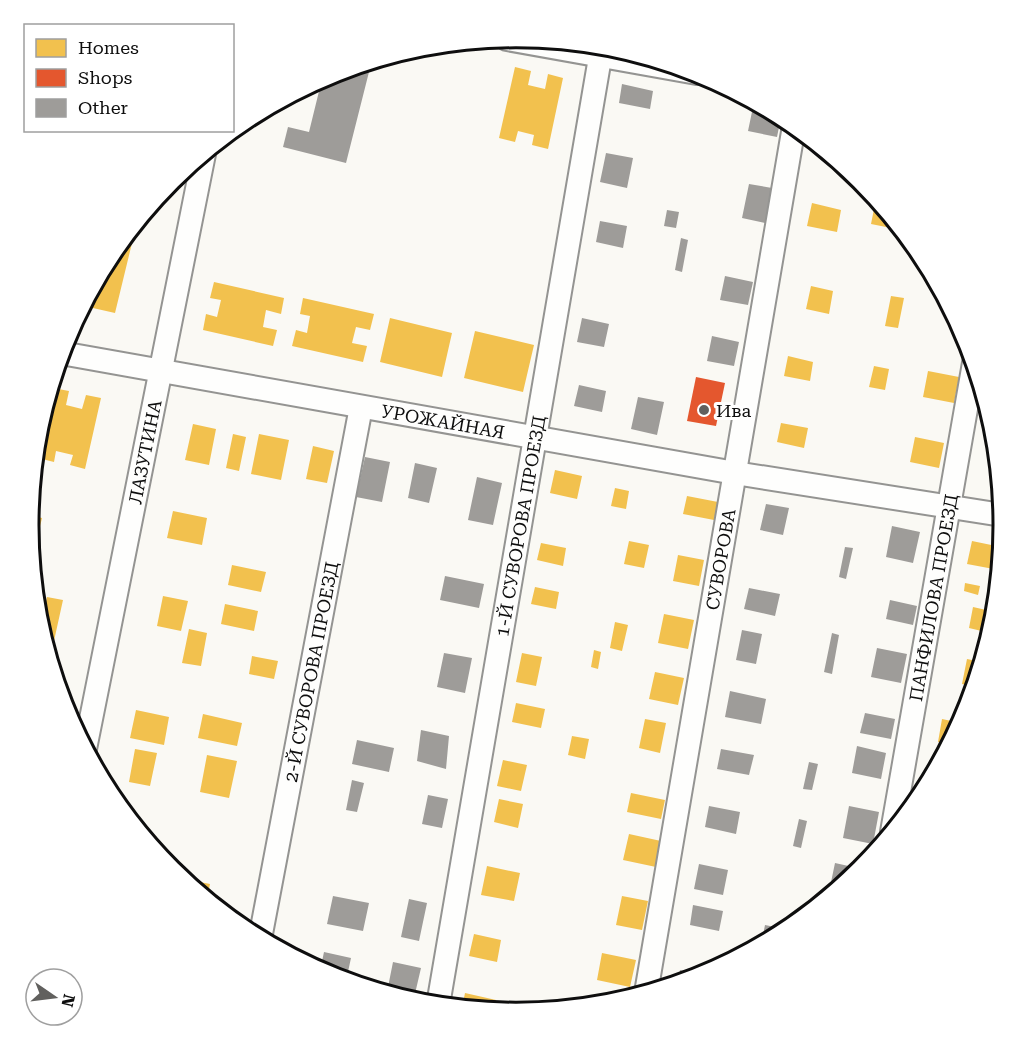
<svg xmlns="http://www.w3.org/2000/svg" width="1032" height="1051" font-family="'Roboto Serif',serif">
  <style>
    .homes { fill: #f2c14e }
    .shops { fill: #e4572e }
    .building { fill: #9e9c99 }
    .lines { fill: none; stroke-linecap: round; stroke-linejoin: round }
    .minor-casing { stroke: #949492; stroke-width: 26 }
    .minor { stroke: #fefefd; stroke-width: 22 }
    .poi-dot { fill: #61605e; stroke: #fff; stroke-width: 2 }
    .labels { text-anchor: middle; dominant-baseline: central; stroke-width: 6; stroke-linejoin: round; paint-order: stroke }
    .poi-label { font-size: 18px; fill: #0e0e0e; stroke: #fff; text-anchor: start }
    .street-label { font-size: 18px; fill: #0e0e0e; stroke: #fff }
    .rim { fill: none; stroke: #0e0e0e; stroke-width: 3 }
  </style>
  <rect width="100%" height="100%" fill="#faf9f4"/>
  <!-- homes -->
  <path class="homes" d="M515 67 531 71 528 85 545 89 548 74 563 78 548 149 532 145 534 135 518 131 515 142 499 138Z
    M876 199 893 220 891 228 871 224Z
    M812 203 841 210 837 232 807 226Z
    M122 241 132 243 115 313 84 306 111 254Z
    M214 282 284 298 281 314 266 310 263 327 277 330 273 346 203 330 206 314 217 317 221 300 210 298Z
    M811 286 833 291 829 314 806 309Z
    M940 289 941 292 946 300 938 299Z
    M891 296 904 298 898 328 885 326Z
    M303 298 374 314 370 330 356 327 352 343 367 346 363 362 292 346 296 330 307 333 310 316 300 314Z
    M390 318 452 333 442 377 380 362Z
    M475 331 534 345 523 392 464 378Z
    M788 356 813 362 810 381 784 376Z
    M874 366 889 369 885 390 869 387Z
    M928 371 959 377 954 403 923 397Z
    M53 388 69 391 66 405 82 409 86 395 101 398 85 469 70 465 73 455 56 451 54 462 38 458Z
    M781 423 808 428 804 448 777 442Z
    M193 424 216 429 209 465 185 460Z
    M233 434 246 437 239 471 226 468Z
    M259 434 289 440 281 480 251 474Z
    M915 437 944 443 939 468 910 462Z
    M313 446 334 451 327 483 306 479Z
    M555 470 582 476 577 499 550 493Z
    M615 488 629 491 626 509 611 506Z
    M687 496 718 502 714 520 683 514Z
    M173 511 207 518 202 545 167 538Z
    M30 515 42 518 38 535 29 533Z
    M629 541 649 545 644 568 624 564Z
    M972 541 1001 547 999 570 967 564Z
    M541 543 566 548 563 566 537 560Z
    M678 555 704 560 699 586 673 581Z
    M232 565 266 572 261 592 228 585Z
    M965 583 980 586 978 595 964 591Z
    M535 587 559 592 556 609 531 604Z
    M163 596 188 601 181 631 157 626Z
    M47 597 63 600 50 659 38 620 37 610 44 611Z
    M225 604 258 611 254 631 221 624Z
    M973 607 995 612 990 633 969 628Z
    M664 614 694 620 688 649 658 643Z
    M615 622 628 625 622 651 610 648Z
    M189 629 207 633 201 666 182 663Z
    M594 650 601 652 598 669 591 667Z
    M522 653 542 657 536 686 516 682Z
    M252 656 278 661 274 679 249 674Z
    M967 659 982 662 974 687 962 684Z
    M655 672 684 678 678 705 649 699Z
    M516 703 545 709 541 728 512 722Z
    M136 710 169 717 164 745 130 738Z
    M203 714 242 723 237 746 198 738Z
    M645 719 666 723 660 753 639 748Z
    M942 719 961 723 949 745 938 742Z
    M572 736 589 739 585 759 568 755Z
    M135 749 157 753 150 786 129 782Z
    M207 755 237 761 229 798 200 792Z
    M503 760 527 765 521 791 497 786Z
    M631 793 665 800 661 819 627 812Z
    M499 799 523 804 518 828 494 822Z
    M629 834 661 841 656 867 623 860Z
    M487 866 520 873 514 901 481 895Z
    M180 878 210 884 207 899Z
    M622 896 648 901 642 930 616 925Z
    M474 934 501 940 497 962 469 956Z
    M602 953 636 960 630 987 597 980Z
    M465 993 496 1000 494 1011 462 1008Z
    M617 993 630 996 629 998 615 1002Z"/>
  <!-- shops -->
  <path class="shops" d="M696 377 725 383 716 426 687 421Z"/>
  <!-- building -->
  <path class="building" d="M369 63 371 64 346 163 283 147 288 127 309 132 322 79Z
    M622 84 653 91 650 109 619 103Z
    M753 107 769 111 781 117 777 137 748 131Z
    M606 153 633 158 627 188 600 182Z
    M749 184 772 188 765 223 742 218Z
    M667 210 679 212 676 228 664 226Z
    M600 221 627 226 623 248 596 242Z
    M681 238 688 240 682 272 675 270Z
    M725 276 753 282 748 305 720 300Z
    M582 318 609 324 604 347 577 342Z
    M712 336 739 342 734 366 707 361Z
    M579 385 606 391 602 412 574 406Z
    M638 397 664 402 657 435 631 429Z
    M365 457 390 462 382 502 356 497Z
    M415 463 437 468 429 503 408 498Z
    M477 477 502 483 493 525 468 520Z
    M766 504 789 508 783 535 760 530Z
    M892 526 920 532 913 563 886 557Z
    M845 547 853 548 846 579 839 577Z
    M445 576 484 584 479 608 440 600Z
    M749 588 780 594 775 616 744 609Z
    M890 600 917 606 913 625 886 619Z
    M742 630 762 634 756 664 736 660Z
    M832 633 839 635 832 674 824 672Z
    M877 648 907 654 901 683 871 677Z
    M444 653 472 658 465 693 437 687Z
    M730 691 766 699 761 724 725 717Z
    M865 713 895 719 891 739 860 733Z
    M421 730 449 736 446 769 417 761Z
    M357 740 394 748 389 772 352 764Z
    M857 746 886 753 881 779 852 773Z
    M721 749 754 755 749 775 717 769Z
    M809 762 818 764 812 790 803 789Z
    M352 780 364 783 357 812 346 810Z
    M428 795 448 799 442 828 422 824Z
    M709 806 740 812 736 834 705 827Z
    M849 806 879 812 873 844 843 838Z
    M799 819 807 821 801 848 793 846Z
    M835 863 862 869 838 889 830 887Z
    M699 864 728 870 723 895 694 889Z
    M333 896 369 903 363 931 327 924Z
    M409 899 427 903 419 941 401 937Z
    M693 905 723 911 719 931 690 925Z
    M765 925 775 927 773 938 761 945Z
    M324 952 351 958 346 981 320 971Z
    M393 962 421 968 414 998 387 992Z
    M680 970 705 975 678 983Z"/>
  <g class="lines">
    <defs>
      <g id="minor">
        <path d="M507 39 697 73"/>
        <path id="s1" d="M61 353 735 473 1002 515"/>
        <path id="s2" d="M85 749 204 154"/>
        <path id="s3" d="M892 832 974 363"/>
        <path id="s4" d="M260 939 361 407"/>
        <path id="s5" d="M646 993 794 126"/>
        <path id="s6" d="M438 1005 602 46"/>
      </g>
    </defs>
    <!-- minor casing -->
    <use href="#minor" class="minor-casing"/>
    <!-- minor -->
    <use href="#minor" class="minor"/>
  </g>
  <!-- markers -->
  <circle class="poi-dot" cx="704" cy="410" r="6"/>
  <g class="labels">
    <!-- poi labels -->
    <g class="poi-label">
      <text x="716" y="410">Ива</text>
    </g>
    <!-- street labels -->
    <g class="street-label">
      <text stroke="none"><textPath href="#s1" startOffset="388">УРОЖАЙНАЯ</textPath></text>
      <text stroke="none"><textPath href="#s2" startOffset="303">ЛАЗУТИНА</textPath></text>
      <text stroke="none"><textPath href="#s6" startOffset="486">1-Й СУВОРОВА ПРОЕЗД</textPath></text>
      <text stroke="none"><textPath href="#s5" startOffset="440">СУВОРОВА</textPath></text>
      <text stroke="none"><textPath href="#s3" startOffset="238">ПАНФИЛОВА ПРОЕЗД</textPath></text>
      <text stroke="none"><textPath href="#s4" startOffset="272">2-Й СУВОРОВА ПРОЕЗД</textPath></text>
    </g>
  </g>
  <!-- crop -->
  <path d="M0 0H1032V1051H0ZM39 525a477 477 0 1 1 954 0a477 477 0 1 1-954 0Z" fill="#fff" fill-rule="evenodd"/>
  <path class="rim" d="M39 525a477 477 0 1 1 954 0a477 477 0 1 1-954 0Z"/>
  <!-- legend -->
  <rect x="24" y="24" width="210" height="108" fill="#ffffff" stroke="#9f9f9f" stroke-width="1.5"/>
  <rect x="36" y="39" width="30" height="18" fill="#f2c14e" stroke="#9f9f9f" stroke-width="1.5"/>
  <text x="78" y="54" font-size="18" fill="#0e0e0e">Homes</text>
  <rect x="36" y="69" width="30" height="18" fill="#e4572e" stroke="#9f9f9f" stroke-width="1.5"/>
  <text x="78" y="84" font-size="18" fill="#0e0e0e">Shops</text>
  <rect x="36" y="99" width="30" height="18" fill="#9e9c99" stroke="#9f9f9f" stroke-width="1.5"/>
  <text x="78" y="114" font-size="18" fill="#0e0e0e">Other</text>
  <!-- north arrow -->
  <g transform="translate(54 997) rotate(104)"><circle r="28" fill="#ffffff" stroke="#9f9f9f" stroke-width="1.5"/>
  <path d="M0-4.5L10 22L0 15L-10 22Z" fill="#61605e"/>
  <text y="-9" font-size="16" font-weight="bold" text-anchor="middle" fill="#0e0e0e">N</text>
  </g>
</svg>
